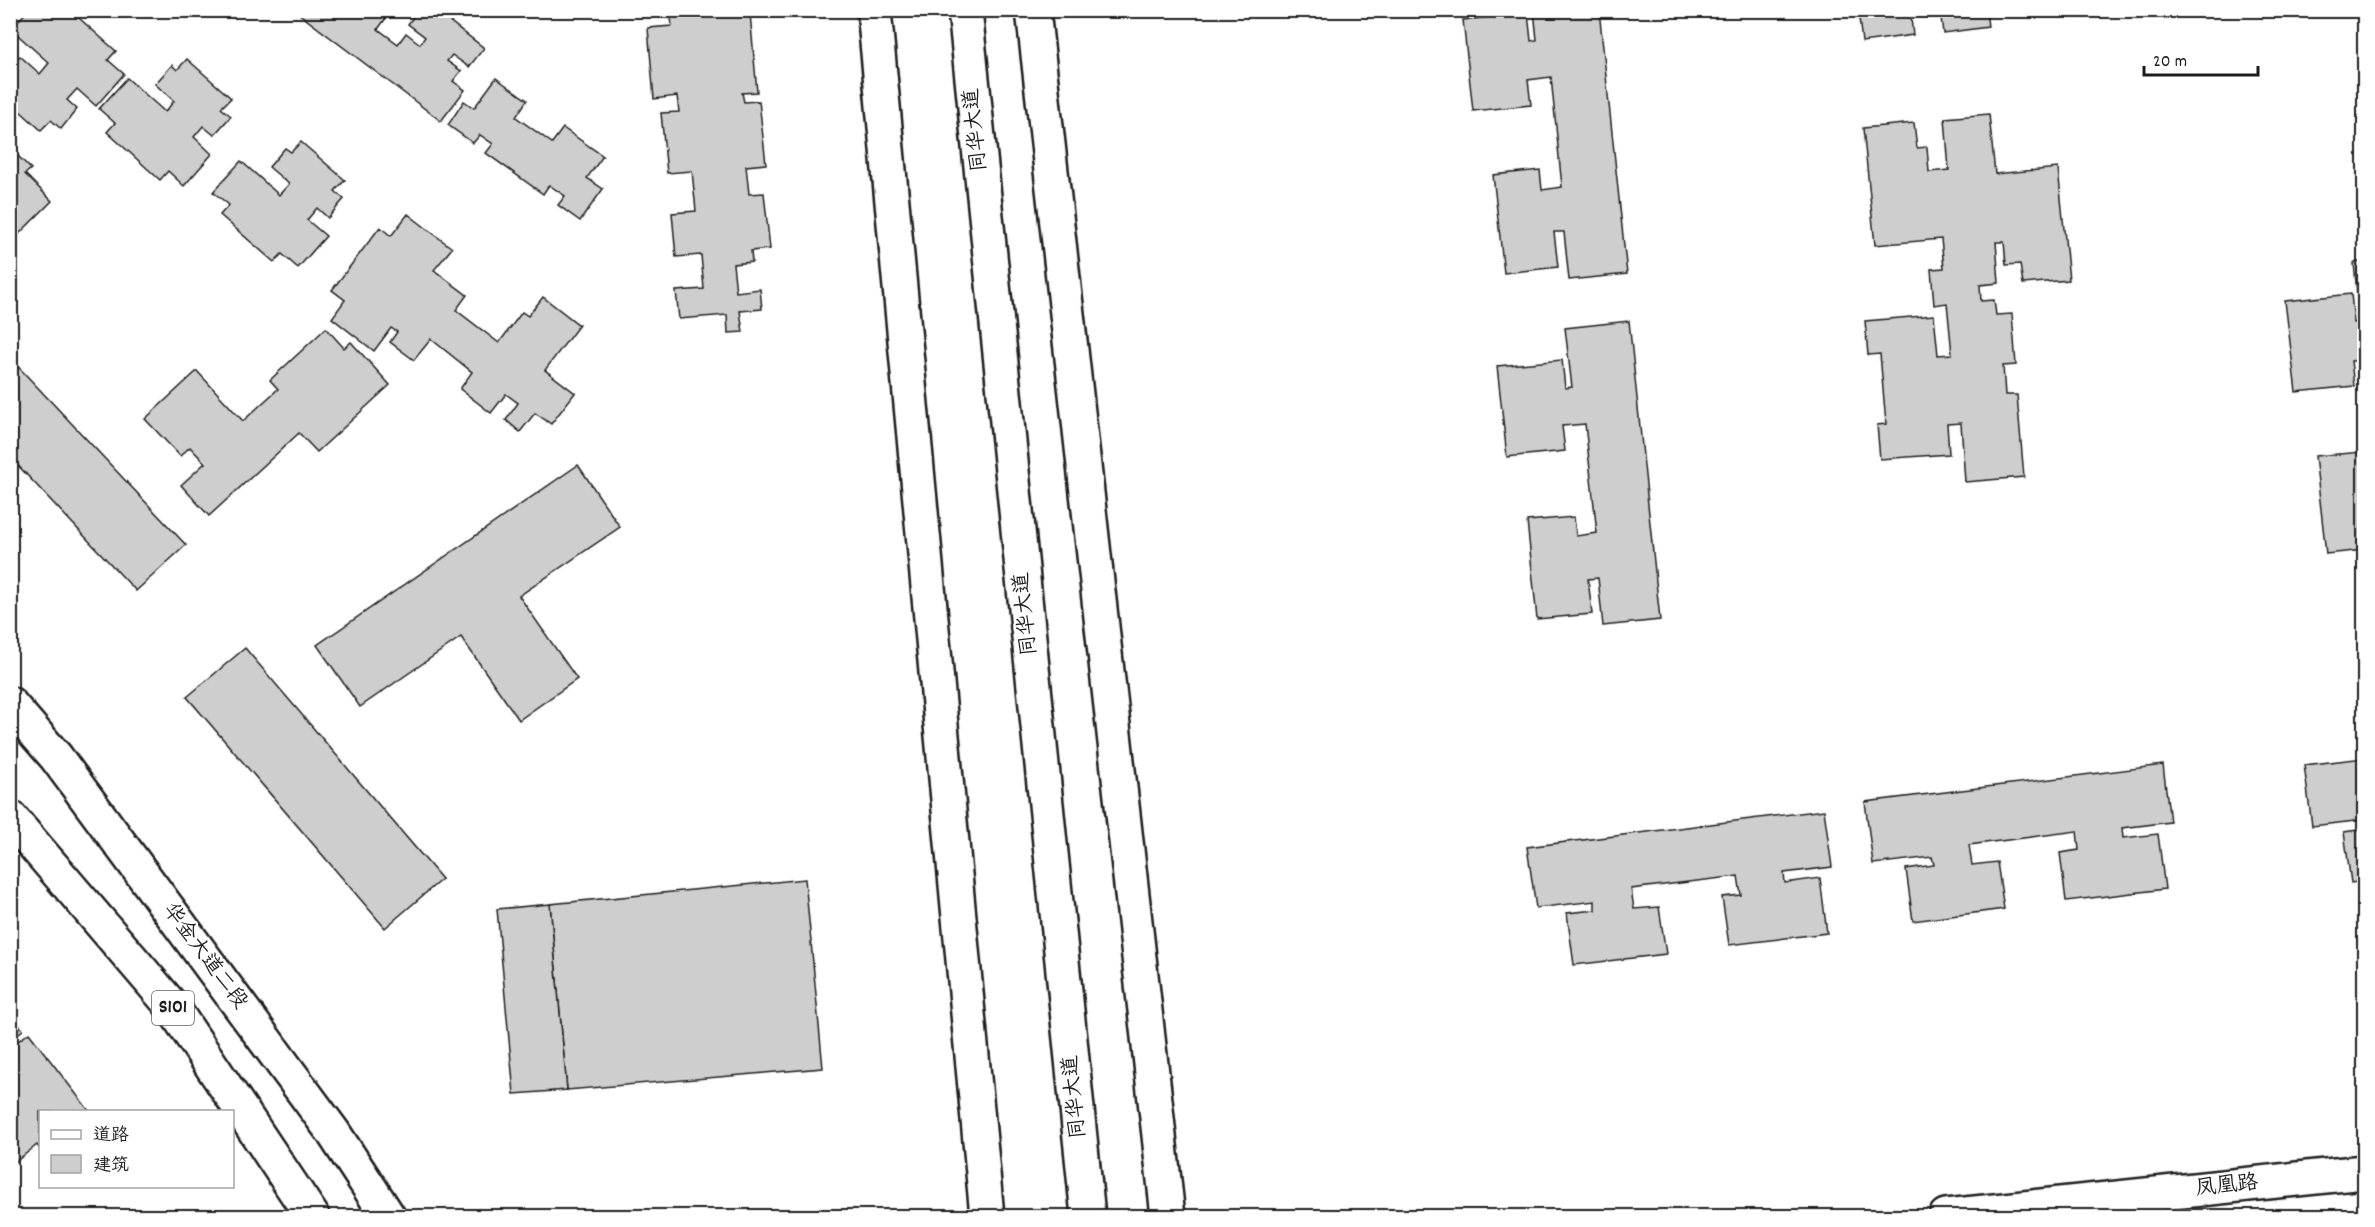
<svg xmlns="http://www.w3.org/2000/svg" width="2375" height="1227" viewBox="0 0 2375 1227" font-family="Dekko,'LXGW WenKai TC',sans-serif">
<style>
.building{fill:#cecece;stroke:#1c1c1c;stroke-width:1.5}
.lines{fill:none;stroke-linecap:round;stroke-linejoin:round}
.minor-casing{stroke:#1c1c1c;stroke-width:38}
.major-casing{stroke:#1c1c1c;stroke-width:38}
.minor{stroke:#fff;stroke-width:33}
.major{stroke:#fff;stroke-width:33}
.labels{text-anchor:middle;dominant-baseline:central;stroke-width:4.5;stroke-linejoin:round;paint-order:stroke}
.shield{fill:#fff;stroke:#606060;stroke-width:1.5}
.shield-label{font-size:20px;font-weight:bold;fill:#1c1c1c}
.street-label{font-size:21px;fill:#1c1c1c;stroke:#fff}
</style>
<rect width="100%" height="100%" fill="#fff"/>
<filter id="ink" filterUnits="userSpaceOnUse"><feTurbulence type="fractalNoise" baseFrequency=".0167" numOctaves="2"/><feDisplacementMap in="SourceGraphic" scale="12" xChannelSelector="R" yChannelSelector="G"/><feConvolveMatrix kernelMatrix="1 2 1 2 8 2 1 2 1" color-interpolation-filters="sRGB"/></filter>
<g filter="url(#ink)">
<g class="building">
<polygon points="28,10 52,10 54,12 70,10 116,51 108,60 124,74 96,106 77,89 67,100 77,109 61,129 51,120 41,130 10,102 10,66 20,56 40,74 49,63 11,29"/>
<polygon points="294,10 377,10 386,18 378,29 398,44 406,33 420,44 425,37 408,24 418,10 435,10 484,48 469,67 452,55 447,61 461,71 453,81 465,90 441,121"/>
<polygon points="670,10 738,10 738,14 750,13 757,92 742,93 744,102 759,101 766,164 746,166 749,194 764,193 770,249 751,251 752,262 733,264 736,292 760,289 762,309 740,311 743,332 728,333 727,315 679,319 676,291 704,289 701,255 676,257 672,213 696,211 692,171 667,173 661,113 679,112 677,96 654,99 648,28 672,26"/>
<polygon points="1534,10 1599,10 1627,274 1569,280 1564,232 1554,232 1558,267 1504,273 1493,175 1540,170 1542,190 1562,187 1551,77 1528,80 1531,105 1473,111 1463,20 1528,13 1531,41 1537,40"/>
<polygon points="1858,10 1910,10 1913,35 1862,42"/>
<polygon points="1940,10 1986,10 1988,27 1943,33"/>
<polygon points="187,59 231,98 221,108 231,116 214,135 203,126 194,137 212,154 184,186 168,171 160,180 107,132 115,123 99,109 127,78 165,112 174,101 155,84 172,65 177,70"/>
<polygon points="496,78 527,100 516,117 552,143 563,128 603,156 587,178 603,189 580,221 558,205 565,196 549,185 543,194 486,153 493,144 480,135 473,143 448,125 464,101 474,108"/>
<polygon points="10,113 20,123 10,133"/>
<polygon points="1989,114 1995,174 2058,168 2069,280 2023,284 2020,264 2006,265 2004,242 1996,242 1999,283 1980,285 1981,301 1994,300 1996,315 2012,314 2016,365 2003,366 2005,395 2017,395 2024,477 1965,482 1961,423 1947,424 1949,454 1880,459 1877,425 1886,424 1880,354 1868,355 1865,321 1934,315 1938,355 1952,354 1947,303 1934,305 1931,269 1944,268 1941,239 1875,245 1863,128 1914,123 1917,148 1927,147 1929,172 1949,170 1945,118"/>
<polygon points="301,142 345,180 335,191 344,199 328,218 317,208 307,220 326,236 298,268 282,254 274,262 220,215 229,205 213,192 241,161 279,195 289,184 269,167 285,148 291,152"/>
<polygon points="13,151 31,169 25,174 52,201 11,242 10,153"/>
<polygon points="408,214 452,248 434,270 467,295 456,310 499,343 522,312 528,316 543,297 579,325 545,370 575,393 551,424 535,413 520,432 506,420 518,403 506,394 491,413 460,389 472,372 431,339 414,360 390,342 397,332 391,328 374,351 332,318 345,300 332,290 380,227 391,236"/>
<polygon points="2364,261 2364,360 2351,361 2354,386 2296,392 2285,301 2351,294 2354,323 2360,322 2354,263"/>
<polygon points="1629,321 1660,620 1603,626 1598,578 1588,579 1592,614 1537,619 1527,521 1574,517 1576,536 1597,533 1585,424 1562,426 1565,451 1507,457 1497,366 1562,360 1565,388 1572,387 1565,328"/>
<polygon points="326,328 344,348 351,342 390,385 317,452 299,433 209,516 181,485 205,463 190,447 180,456 145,419 197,371 243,421 278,389 270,380"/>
<polygon points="10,358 186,545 136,591 10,457"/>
<polygon points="2363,452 2364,550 2326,554 2315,456"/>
<polygon points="578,465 620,527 519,596 577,679 519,720 461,637 360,707 317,645"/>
<polygon points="245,648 442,879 385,928 187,697"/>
<polygon points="2364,758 2364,820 2312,826 2304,765"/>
<polygon points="2163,765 2170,822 2122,828 2123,838 2158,834 2165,889 2066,901 2060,853 2079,850 2077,831 1969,845 1972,865 1997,862 2004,909 1913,921 1906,869 1934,865 1932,857 1873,864 1865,802"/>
<polygon points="1824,810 1832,867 1784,873 1785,883 1820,878 1827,933 1729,945 1722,897 1741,895 1738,876 1631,889 1634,909 1659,907 1666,954 1574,965 1567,913 1595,910 1595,901 1536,908 1527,847"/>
<polygon points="2364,829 2364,881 2351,883 2344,832"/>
<polygon points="805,879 823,1068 567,1090 550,904"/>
<polygon points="550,904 567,1090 514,1094 497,909"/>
<polygon points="10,1014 23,1030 10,1040"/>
<polygon points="29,1033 90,1112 40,1112 40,1149 37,1145 10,1166 10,1047"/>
</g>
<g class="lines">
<defs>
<g id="minor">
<polyline points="1033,10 1168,1216"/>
<polyline points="1946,1216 2364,1172"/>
</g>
<g id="major">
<polyline points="874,10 987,1216"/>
<polyline points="965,10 1088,1216"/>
<polyline points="10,704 56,757 333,1132 388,1216"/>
<polyline points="10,817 171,1005 312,1216"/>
</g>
</defs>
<use href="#minor" class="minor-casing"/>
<use href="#major" class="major-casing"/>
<use href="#minor" class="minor"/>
<use href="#major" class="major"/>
</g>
</g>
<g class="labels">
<rect class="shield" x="152" y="991" width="42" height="34" rx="4.5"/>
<g class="shield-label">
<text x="173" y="1008">S101</text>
</g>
<g class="street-label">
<text transform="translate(977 130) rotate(-96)">同华大道</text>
<text transform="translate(1027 614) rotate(-96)">同华大道</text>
<text transform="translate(204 957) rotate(53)">华金大道二段</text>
<text transform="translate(1076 1097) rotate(-96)">同华大道</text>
<text transform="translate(2227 1187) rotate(-6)">凤凰路</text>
</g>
</g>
<rect width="2375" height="1227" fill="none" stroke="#fff" stroke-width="36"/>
<rect x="18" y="18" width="2339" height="1191" fill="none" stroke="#1c1c1c" stroke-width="2" filter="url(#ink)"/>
<rect x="39" y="1110" width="195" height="78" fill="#ffffff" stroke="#a4a4a4" stroke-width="1.5"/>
<rect x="51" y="1130" width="30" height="9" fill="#ffffff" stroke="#a4a4a4" stroke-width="1.5"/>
<text x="93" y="1140" font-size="18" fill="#1c1c1c">道路</text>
<rect x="51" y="1155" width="30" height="18" fill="#cecece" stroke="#a4a4a4" stroke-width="1.5"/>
<text x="93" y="1170" font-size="18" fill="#1c1c1c">建筑</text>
<path d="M2144 66v9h114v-9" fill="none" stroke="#1c1c1c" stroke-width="3"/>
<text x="2153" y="66" font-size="18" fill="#1c1c1c" stroke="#ffffff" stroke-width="4.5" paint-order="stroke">20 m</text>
</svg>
